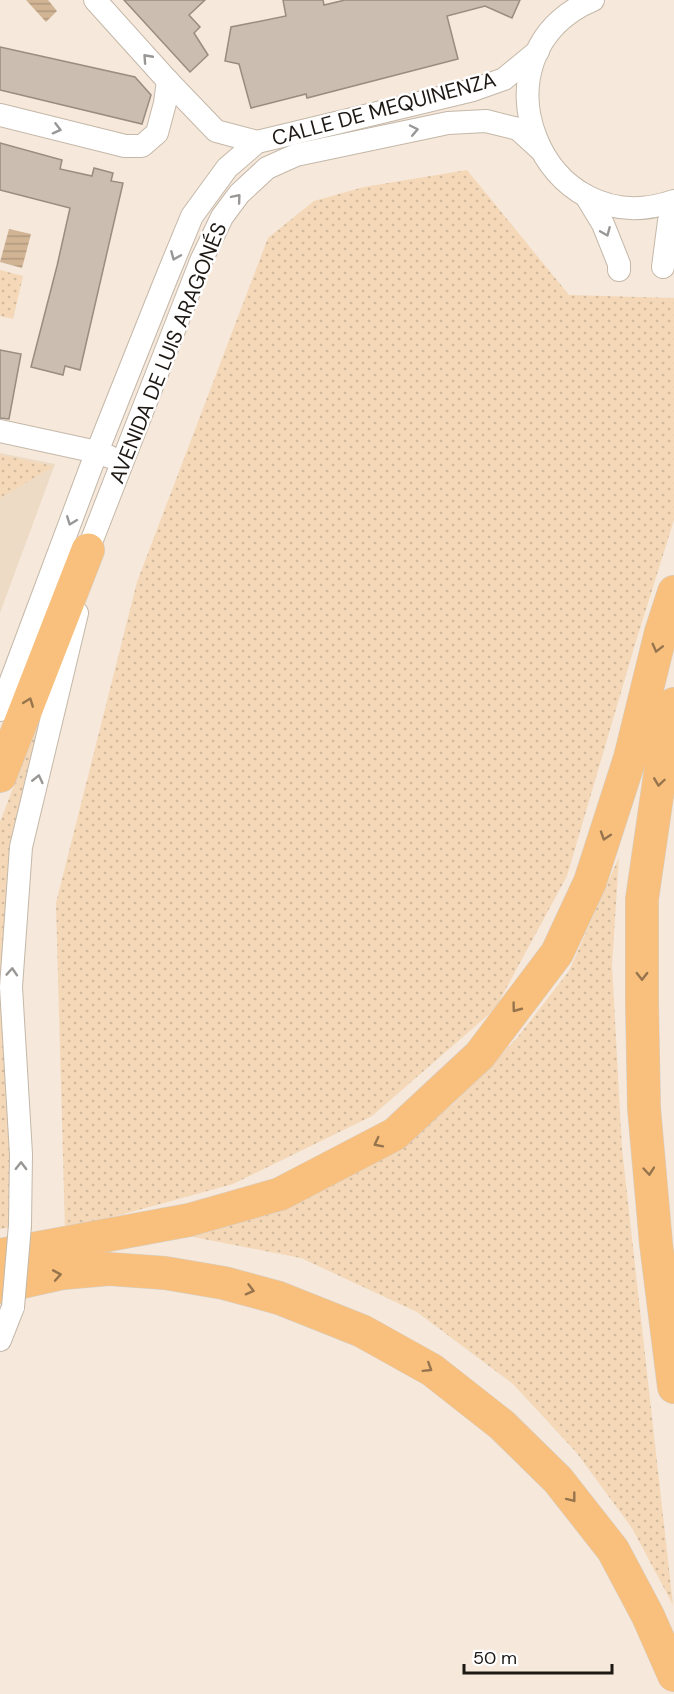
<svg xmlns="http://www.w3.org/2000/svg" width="674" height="1694" viewBox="0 0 674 1694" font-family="'DM Sans',sans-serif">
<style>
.built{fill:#eddbc6}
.green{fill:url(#green-dots)}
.water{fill:url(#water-rules)}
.building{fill:#cbbeb0;stroke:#998d7f;stroke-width:1.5}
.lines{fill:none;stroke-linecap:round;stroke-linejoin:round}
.street-casing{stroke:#c4b8a9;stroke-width:24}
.highway-casing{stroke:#d2d1d0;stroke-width:34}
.street{stroke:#fff;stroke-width:22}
.highway{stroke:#f9c07d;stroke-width:33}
.street-bridge-casing{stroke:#c4b8a9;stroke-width:24;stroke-linecap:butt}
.street-bridge{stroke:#fff;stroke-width:22}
.oneway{stroke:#999795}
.oneway2{stroke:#96744d}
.labels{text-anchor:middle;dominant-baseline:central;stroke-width:5;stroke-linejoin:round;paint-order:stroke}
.street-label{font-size:21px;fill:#1d1813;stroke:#fff}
</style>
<defs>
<pattern id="green-dots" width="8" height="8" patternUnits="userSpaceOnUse" patternTransform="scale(1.5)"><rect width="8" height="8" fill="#f4d8b8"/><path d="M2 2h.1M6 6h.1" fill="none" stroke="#d1b99d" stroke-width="1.8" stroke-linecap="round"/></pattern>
<pattern id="water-rules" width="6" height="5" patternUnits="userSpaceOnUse" patternTransform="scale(1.5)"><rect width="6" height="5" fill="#d0b494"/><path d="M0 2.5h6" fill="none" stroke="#b29a7f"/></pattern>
</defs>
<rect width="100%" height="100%" fill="#f6e8da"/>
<polygon class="built" points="0,453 55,464 0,613"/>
<g class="green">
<polygon points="467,170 569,295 674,298 674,520 636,641 567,876 495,1009 372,1116 233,1184 65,1230 56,903 137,582 268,238 314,201 364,187"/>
<polygon points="0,270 23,276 13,319 0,316"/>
<polygon points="0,455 54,466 0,498"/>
<polygon points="44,707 28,780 14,1227 0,1229 0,822"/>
<polygon points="619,857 612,965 622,1149 673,1605 632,1528 576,1452 513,1384 417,1312 301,1258 163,1231 387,1155 453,1104 517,1038 569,971"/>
</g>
<g class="water">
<polygon points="26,0 48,0 57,11 46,22"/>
<polygon points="9,229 31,234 22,268 0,262"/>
</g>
<g class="building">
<polygon points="124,0 205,0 189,15 200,27 194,33 208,55 190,72"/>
<polygon points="283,0 323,0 324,5 345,0 520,0 512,18 485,6 447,16 458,59 307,98 306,94 251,108 239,64 225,61 231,27 286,16"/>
<polygon points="0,47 135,77 151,95 142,124 0,90"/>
<polygon points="0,143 62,160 60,169 92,176 94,168 113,173 111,181 123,183 80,370 65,366 63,375 31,367 57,266 70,208 0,190"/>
<polygon points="0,350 21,354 9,419 0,418"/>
</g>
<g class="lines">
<defs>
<g id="street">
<polyline points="95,0 168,81 216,131 257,142"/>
<path d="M593,0C466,54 541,247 674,201"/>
<polyline points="0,115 125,146 142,146 157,133 165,103 168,81"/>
<polyline points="586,196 603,224 619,264 619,270"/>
<polyline points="663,267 669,221 674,210"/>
<polyline points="0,431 97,452 110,457"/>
<polyline points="86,562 88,550 201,261 222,217 239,194 267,168 296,155 448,123 486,121 518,129 540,149"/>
<polyline points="0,710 91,467 166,279 192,216 227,168 257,142 473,90 504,79 538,51"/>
<polyline points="20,1225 21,1154 11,987 21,847 77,613"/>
<polyline points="0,1340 13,1307"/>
</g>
<g id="highway">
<polyline points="674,704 661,768 642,899 642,1004 644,1108 656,1244 674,1387"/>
<polyline points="0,776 88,550"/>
<polyline points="0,1255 189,1220 280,1194 395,1134 480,1055 557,953 590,882 630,758 661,632 674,592"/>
<polyline points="0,1287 63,1273 109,1269 165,1273 224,1283 279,1298 362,1331 432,1370 502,1425 558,1480 613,1550 648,1616 674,1675"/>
</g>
</defs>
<use href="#street" class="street-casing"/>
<use href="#highway" class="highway-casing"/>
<use href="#street" class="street"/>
<use href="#highway" class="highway"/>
<defs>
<polyline id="street-bridge" points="13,1307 20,1225"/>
</defs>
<use href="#street-bridge" class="street-bridge-casing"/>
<use href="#street-bridge" class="street-bridge"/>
</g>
<defs><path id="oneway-chevron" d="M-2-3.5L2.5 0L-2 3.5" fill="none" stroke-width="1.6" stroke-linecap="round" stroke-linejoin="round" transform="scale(1.5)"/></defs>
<g class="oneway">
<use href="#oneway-chevron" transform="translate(147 58) rotate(-132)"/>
<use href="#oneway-chevron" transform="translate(57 129) rotate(14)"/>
<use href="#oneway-chevron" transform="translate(414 130) rotate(-12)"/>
<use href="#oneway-chevron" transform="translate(237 198) rotate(-50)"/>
<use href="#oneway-chevron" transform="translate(606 232) rotate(67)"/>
<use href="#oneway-chevron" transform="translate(175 256) rotate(113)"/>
<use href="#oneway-chevron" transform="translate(71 521) rotate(111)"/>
<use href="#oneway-chevron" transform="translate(38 779) rotate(-77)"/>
<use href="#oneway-chevron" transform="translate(12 972) rotate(-86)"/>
<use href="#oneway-chevron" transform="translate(21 1166) rotate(-89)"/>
</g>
<g class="oneway2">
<use href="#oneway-chevron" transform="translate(657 648) rotate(104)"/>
<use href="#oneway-chevron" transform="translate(29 702) rotate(-69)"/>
<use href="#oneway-chevron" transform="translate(659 782) rotate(98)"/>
<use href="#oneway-chevron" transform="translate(605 836) rotate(108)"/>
<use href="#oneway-chevron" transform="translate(642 976) rotate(90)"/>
<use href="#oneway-chevron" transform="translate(516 1008) rotate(127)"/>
<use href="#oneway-chevron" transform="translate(378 1143) rotate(153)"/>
<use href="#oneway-chevron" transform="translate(649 1171) rotate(85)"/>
<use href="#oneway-chevron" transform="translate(57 1275) rotate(-10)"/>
<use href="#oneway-chevron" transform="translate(250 1290) rotate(15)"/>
<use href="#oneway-chevron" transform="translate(428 1368) rotate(32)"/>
<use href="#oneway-chevron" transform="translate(572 1498) rotate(52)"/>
</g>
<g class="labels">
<g class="street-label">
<text transform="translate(384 109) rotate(-15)">CALLE DE MEQUINENZA</text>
<text transform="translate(168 353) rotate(-68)">AVENIDA DE LUIS ARAGONÉS</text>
</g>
</g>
<path d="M464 1664v9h148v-9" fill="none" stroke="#1d1813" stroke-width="3"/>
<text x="473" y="1664" font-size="18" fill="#1d1813" stroke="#ffffff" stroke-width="4.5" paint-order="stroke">50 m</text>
</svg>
